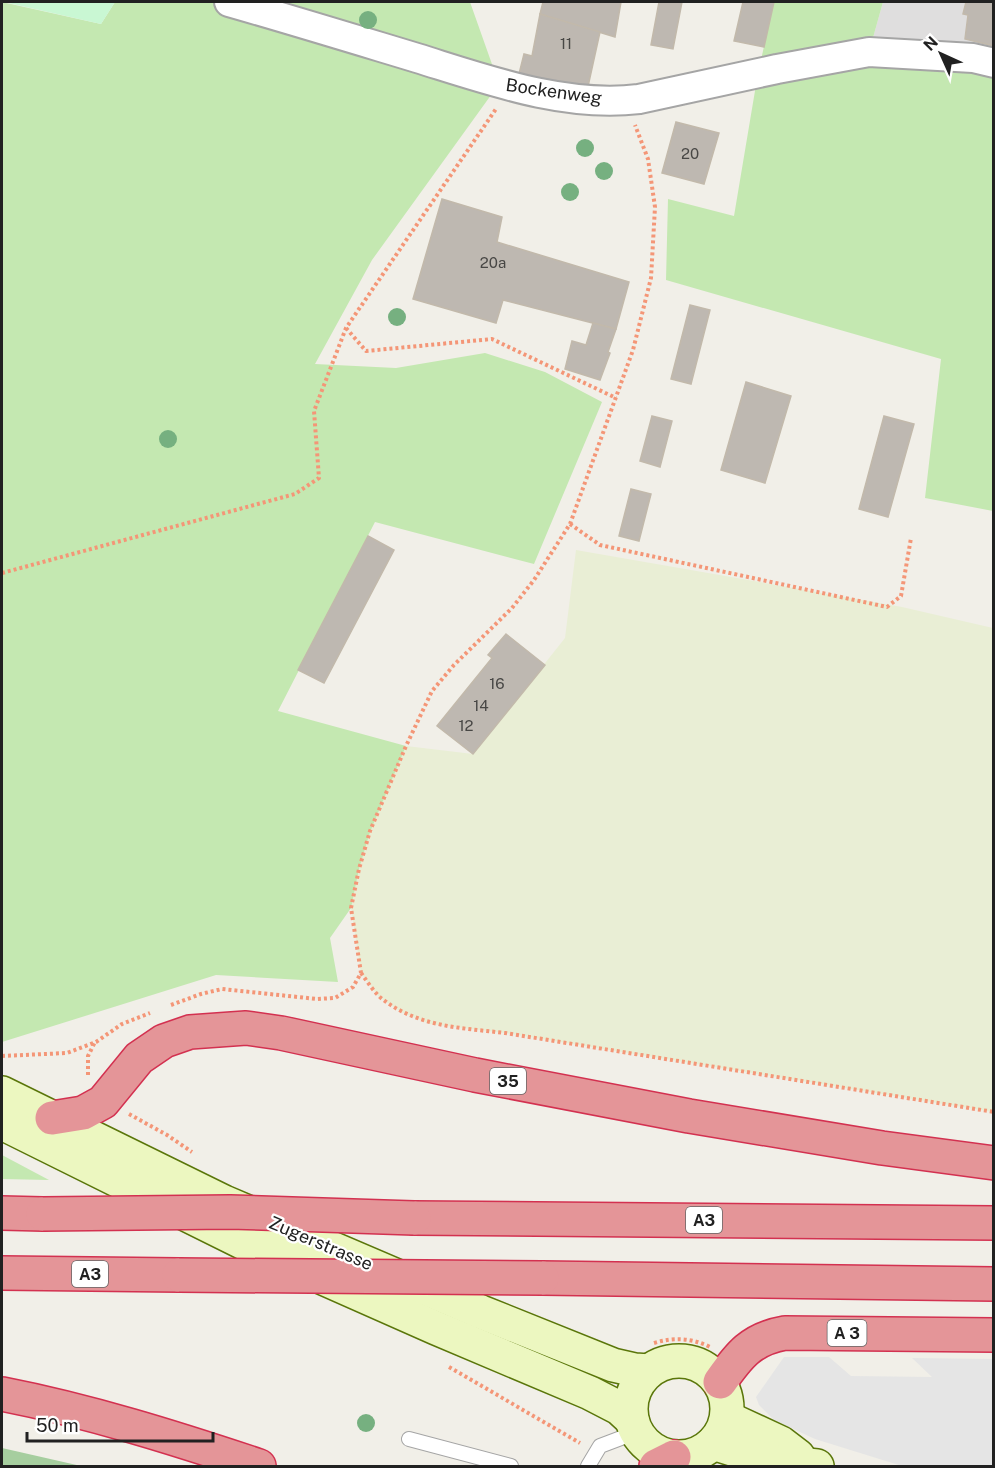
<svg xmlns="http://www.w3.org/2000/svg" width="995" height="1468" viewBox="0 0 995 1468" font-family="'Public Sans',sans-serif">
<style>
.residential{fill:#dfdede}
.farmland{fill:#e9eed5}
.grass{fill:#c4e8b1}
.forest{fill:#a6ce9f}
.park{fill:#c9f7d3}
.parking{fill:#e5e5e5}
.building{fill:#beb8b1;stroke:#c2b9ab;stroke-width:1.5}
.lines{fill:none;stroke-linecap:round;stroke-linejoin:round}
.service-casing{stroke:#a5a5a5;stroke-width:16}
.minor-casing{stroke:#a5a5a5;stroke-width:32}
.secondary-casing{stroke:#5a760a;stroke-width:36}
.motorway-casing{stroke:#d33150;stroke-width:36}
.path{stroke:#f49677;stroke-width:4;stroke-dasharray:3 3;stroke-linecap:butt}
.service{stroke:#fff;stroke-width:14}
.minor{stroke:#fff;stroke-width:28}
.secondary{stroke:#ecf7c0;stroke-width:33}
.motorway{stroke:#e49598;stroke-width:33}
.motorway-bridge-casing{stroke:#d33150;stroke-width:36;stroke-linecap:butt}
.motorway-bridge{stroke:#e49598;stroke-width:33}
.tree{fill:#76b080}
.labels{text-anchor:middle;dominant-baseline:central;stroke-width:4.5;stroke-linejoin:round;paint-order:stroke}
.number-label{font-size:15px;fill:#484745}
.shield{fill:#fff;stroke:#646464;stroke-width:1.5}
.shield-label{font-size:16px;font-weight:bold;fill:#212121}
.street-label{font-size:18px;fill:#212121;stroke:#fff}
</style>
<rect width="100%" height="100%" fill="#f1efe8"/>
<polygon class="residential" points="883,2 993,2 993,74 869,52"/>
<polygon class="farmland" points="576,550 902,607 993,628 993,1112 505,1033 430,1024 401,1012 379,997 361,973 351,908 359,869 370,831 406,746 473,754 565,638"/>
<g class="grass">
<polygon points="2,2 101,24 115,2 470,2 499,84 372,260 315,364 396,368 485,353 545,372 602,402 534,564 375,522 278,711 406,746 370,832 359,869 351,908 330,938 338,982 216,975 2,1042"/>
<polygon points="774,2 883,2 869,52 874,62 993,74 993,511 925,498 941,359 666,280 668,199 734,216 758,73"/>
<polygon points="2,1155 49,1180 2,1179"/>
</g>
<polygon class="forest" points="2,1448 81,1466 2,1466"/>
<polygon class="park" points="4,2 115,2 101,24"/>
<polygon class="parking" points="784,1357 829,1357 851,1376 932,1377 912,1358 993,1359 993,1466 902,1466 815,1439 774,1420 759,1405 756,1397"/>
<g class="building">
<polygon points="543,2 621,2 615,37 540,14"/>
<polygon points="659,2 682,2 673,49 651,45"/>
<polygon points="743,2 774,2 764,47 734,41"/>
<polygon points="966,2 994,2 994,46 965,39 968,15 963,14"/>
<polygon points="540,14 600,32 587,91 519,74 524,54 532,56"/>
<polygon points="676,122 719,133 704,184 662,173"/>
<polygon points="442,199 502,217 497,242 629,282 616,329 503,300 496,323 413,299"/>
<polygon points="690,305 710,310 691,384 671,379"/>
<polygon points="593,323 616,329 608,352 610,353 600,380 565,369 572,341 586,345"/>
<polygon points="746,382 791,396 765,483 721,470"/>
<polygon points="652,416 672,421 660,467 640,461"/>
<polygon points="884,416 914,424 888,517 859,509"/>
<polygon points="631,489 651,494 639,541 619,536"/>
<polygon points="368,536 394,550 324,683 298,670"/>
<polygon points="506,634 545,665 473,754 437,726 492,658 488,655"/>
</g>
<g class="lines">
<defs>
<g id="service">
<polyline points="409,1439 511,1466"/>
<polyline points="588,1466 600,1446 637,1432"/>
</g>
<path id="minor" d="M229,2C292,20 354,39 417,58C488,80 564,108 639,99L777,69L869,52L973,58L994,63"/>
<g id="secondary">
<polyline points="2,1093 224,1202 481,1312 613,1365 635,1370 649,1371"/>
<polyline points="2,1123 244,1243 436,1328 590,1393 619,1408 632,1420"/>
<circle cx="679" cy="1409" r="48"/>
<polyline points="727,1418 781,1443 798,1456"/>
<polyline points="713,1443 770,1461 817,1466"/>
</g>
<g id="motorway">
<polyline points="52,1118 83,1113 103,1102 139,1058 164,1041 190,1032 246,1028 281,1033 475,1075 689,1116 882,1148 994,1163"/>
<polyline points="2,1213 43,1214"/>
<polyline points="414,1218 994,1223"/>
<polyline points="2,1273 179,1275"/>
<polyline points="542,1278 994,1284"/>
<path d="M720,1382C739,1355 751,1339 785,1333L994,1335"/>
<path d="M2,1394C89,1411 175,1438 259,1466"/>
<polyline points="656,1466 674,1457"/>
</g>
</defs>
<use href="#service" class="service-casing"/>
<use href="#minor" class="minor-casing"/>
<use href="#secondary" class="secondary-casing"/>
<use href="#motorway" class="motorway-casing"/>
<g class="path">
<polyline points="346,328 366,351 492,339 616,398"/>
<polyline points="570,524 600,545 887,607 901,596 911,538"/>
<polyline points="2,573 295,494 319,478 314,411 346,328 496,109"/>
<path d="M361,973C367,981 373,991 381,998C417,1027 462,1028 505,1033L994,1112"/>
<polyline points="171,1005 201,994 222,989 317,999 335,998 353,987 361,973 351,908 359,869 370,831 406,746 432,691 454,665 512,608 534,580 570,524 633,350 651,278 655,207 648,159 635,125"/>
<polyline points="2,1056 67,1053 96,1042 122,1024 150,1013"/>
<polyline points="88,1075 88,1056 95,1042"/>
<polyline points="129,1114 167,1135 192,1152"/>
<path d="M654,1343C674,1337 692,1338 710,1347"/>
<polyline points="449,1367 580,1443"/>
</g>
<use href="#service" class="service"/>
<use href="#minor" class="minor"/>
<use href="#secondary" class="secondary"/>
<use href="#motorway" class="motorway"/>
<defs>
<g id="motorway-bridge">
<polyline points="43,1214 230,1212 414,1218"/>
<polyline points="179,1275 542,1278"/>
</g>
</defs>
<use href="#motorway-bridge" class="motorway-bridge-casing"/>
<use href="#motorway-bridge" class="motorway-bridge"/>
</g>
<g class="tree">
<circle cx="368" cy="20" r="9"/>
<circle cx="585" cy="148" r="9"/>
<circle cx="604" cy="171" r="9"/>
<circle cx="570" cy="192" r="9"/>
<circle cx="397" cy="317" r="9"/>
<circle cx="168" cy="439" r="9"/>
<circle cx="366" cy="1423" r="9"/>
</g>
<g class="labels">
<g class="number-label">
<text x="566" y="43">11</text>
<text x="690" y="153">20</text>
<text x="493" y="262">20a</text>
<text x="497" y="683">16</text>
<text x="481" y="705">14</text>
<text x="466" y="725">12</text>
</g>
<g class="shield">
<rect x="490" y="1068" width="36" height="26" rx="4.5"/>
<rect x="686" y="1207" width="36" height="26" rx="4.5"/>
<rect x="72" y="1261" width="36" height="26" rx="4.5"/>
<rect x="827.5" y="1320" width="39" height="26" rx="4.5"/>
</g>
<g class="shield-label">
<text x="508" y="1081">35</text>
<text x="704" y="1220">A3</text>
<text x="90" y="1274">A3</text>
<text x="847" y="1333">A 3</text>
</g>
<g class="street-label">
<text transform="translate(554 91) rotate(8)">Bockenweg</text>
<text transform="translate(321 1243) rotate(23)">Zugerstrasse</text>
</g>
</g>
<rect width="995" height="1468" fill="none" stroke="#212121" stroke-width="6"/>
<g transform="translate(941 54) rotate(315)" stroke="#ffffff" stroke-width="4.5" paint-order="stroke">
<path d="M0-4.5L10 22L0 15L-10 22Z" fill="#212121"/>
<text y="-9" font-size="16" font-weight="bold" text-anchor="middle" fill="#212121">N</text>
</g>
<path d="M27 1432v9h186v-9" fill="none" stroke="#212121" stroke-width="3"/>
<text x="36" y="1432" font-size="18" fill="#212121" stroke="#ffffff" stroke-width="4.5" paint-order="stroke">50 m</text>
</svg>
